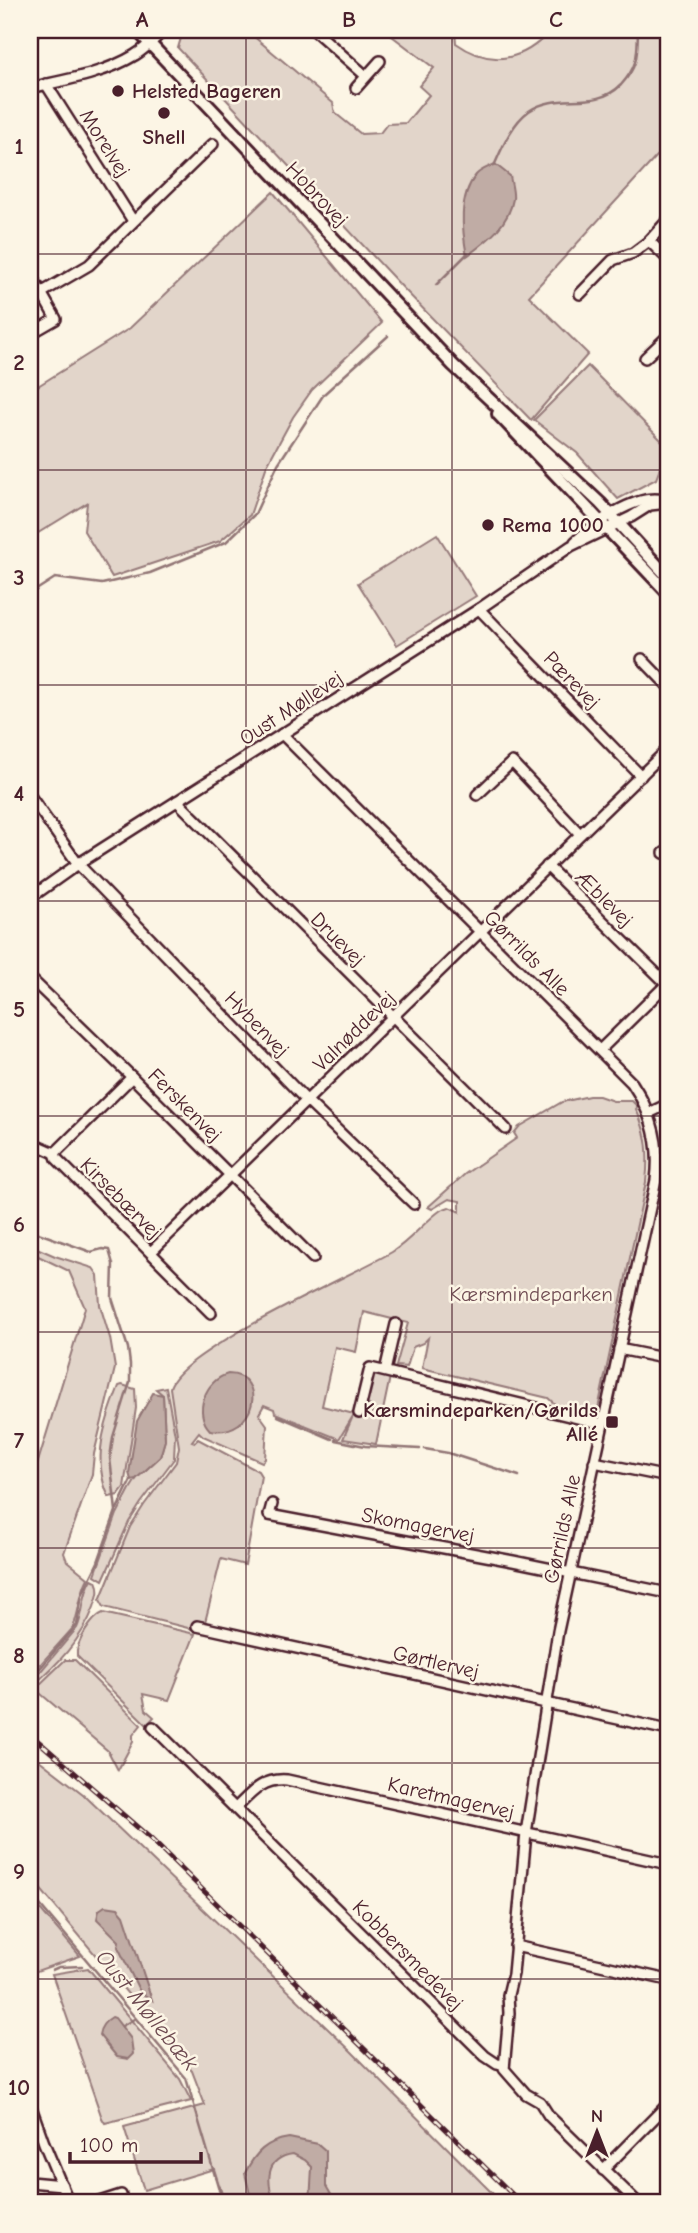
<svg xmlns="http://www.w3.org/2000/svg" width="698" height="2233" viewBox="0 0 698 2233" font-family="'Comic Neue',sans-serif">
<style>
.green{fill:#e2d5ca;stroke:#967a7a;stroke-width:2}
.water{fill:#c0aca5;stroke:#917474;stroke-width:2}
.lines{fill:none;stroke-linecap:round;stroke-linejoin:round}
.stream{stroke:#917474;stroke-width:2.5}
.minor-casing{stroke:#4a1f2b;stroke-width:14}
.major-casing{stroke:#4a1f2b;stroke-width:16}
.minor{stroke:#fcf5e5;stroke-width:9}
.major{stroke:#fcf5e5;stroke-width:10}
.rail-casing{stroke:#4a1f2b;stroke-width:5}
.rail{stroke:#fcf5e5;stroke-width:2.5;stroke-dasharray:8;stroke-linecap:butt}
.grid{fill:none;stroke:#4a1f2b;stroke-width:2;stroke-opacity:0.55}
.poi-dot{fill:#4a1f2b;stroke:#fcf5e5;stroke-width:2.5}
.labels{text-anchor:middle;dominant-baseline:central;stroke-width:5;stroke-linejoin:round;paint-order:stroke}
.poi-label{font-size:21px;font-weight:bold;fill:#4a1f2b;stroke:#fcf5e5;text-anchor:start}
.street-label{font-size:21px;fill:#4a1f2b;stroke:#fcf5e5}
.park-label{font-size:21px;fill:#704c53;stroke:#fcf5e5}
.water-label{font-size:23px;font-style:italic;fill:#6d4950;stroke:#fcf5e5}
.neatline{fill:none;stroke:#4a1f2b;stroke-width:2.5}
.grid-label{font-size:23px;text-anchor:middle;font-weight:bold;fill:#4a1f2b}
</style>
<rect width="100%" height="100%" fill="#fcf5e5"/>
<filter id="ink" filterUnits="userSpaceOnUse"><feTurbulence type="fractalNoise" baseFrequency=".0143" numOctaves="2"/><feDisplacementMap in="SourceGraphic" scale="14" xChannelSelector="R" yChannelSelector="G"/><feConvolveMatrix kernelMatrix="1 2 1 2 8 2 1 2 1" color-interpolation-filters="sRGB"/></filter>
<g filter="url(#ink)">
<g class="green">
<path d="M193,30H246L333,103L335,113L361,134L380,133L387,124L406,123L429,95L419,86L434,68L384,30H455L456,43C491,68 524,61 551,30H668V144L529,296L588,354L531,420L404,289L178,48L181,38Z"/>
<polygon points="273,192 382,323 312,390 293,417 267,465 250,515 220,541 112,577 84,531 87,503 30,538 30,391 130,328"/>
<polygon points="588,366 668,447 656,479 618,499 577,453 534,420"/>
<polygon points="437,534 476,596 397,645 358,583"/>
<path d="M589,1096H599L613,1101H632L638,1107L636,1109C648,1135 649,1154 646,1182L598,1409L590,1415L557,1406L548,1398L422,1368L428,1338L423,1343L413,1347L407,1367L396,1366L408,1323L364,1312L356,1352L335,1347L322,1406L370,1418L373,1407L366,1404L373,1373L390,1377L376,1444L343,1439L353,1416L339,1439L275,1413L274,1409L264,1405L259,1414L267,1425L265,1459L262,1462L203,1436L199,1432L192,1441L195,1442L198,1439L258,1471L261,1476L245,1565L221,1559L205,1622L200,1621L196,1630L104,1607L100,1600L130,1527L144,1505L176,1462L179,1447L170,1388C177,1352 355,1274 392,1252C410,1241 424,1222 441,1210L449,1207L460,1212V1201L449,1199L432,1209L428,1207L465,1174L517,1138L514,1133L519,1127L562,1102Z"/>
<path d="M30,1245L55,1256L93,1268L98,1275L100,1305L110,1338L115,1368L94,1454L92,1474L64,1553L67,1561L88,1578C79,1595 80,1610 73,1628L30,1676V1488L85,1308L69,1271L30,1252Z"/>
<path d="M122,1385L135,1389L136,1408L124,1487L118,1495L109,1497C91,1460 105,1422 119,1386Z"/>
<polygon points="166,1387 175,1435 174,1459 141,1503 129,1522 103,1580 95,1575 117,1514 130,1489 137,1478 160,1457 165,1440 163,1395 156,1389"/>
<path d="M92,1579L96,1581C101,1591 97,1597 94,1607C81,1641 57,1665 30,1688V1684L77,1628C85,1610 81,1597 92,1579Z"/>
<path d="M103,1613L195,1634L169,1700L143,1694L146,1710L154,1717L147,1725L77,1656C75,1644 92,1617 103,1613Z"/>
<polygon points="65,1660 75,1660 141,1725 133,1735 133,1742 118,1770 108,1751 35,1689"/>
<polygon points="30,1753 83,1794 351,2051 502,2203 225,2203 214,2169 144,2190 124,2127 205,2105 192,2071 38,1886 30,1871"/>
<polygon points="30,1897 80,1956 31,1973 30,1967"/>
<polygon points="88,1968 180,2079 191,2101 105,2123 102,2118 52,1974"/>
</g>
<g class="water">
<path d="M495,164L510,176C511,183 514,192 513,199C508,226 487,241 467,256C462,230 458,197 476,175C480,170 489,167 495,164Z"/>
<path d="M228,1374C267,1374 258,1437 210,1430C193,1413 205,1380 228,1374Z"/>
<polygon points="153,1393 163,1395 165,1440 160,1457 136,1479 131,1480 129,1473 137,1421"/>
<polygon points="105,1906 118,1908 124,1915 152,2000 140,1992 118,1947 119,1941 97,1919 99,1910"/>
<path d="M112,2017L115,2018L131,2039L133,2054L128,2059L117,2057L99,2035C100,2027 105,2021 112,2017Z"/>
<path d="M289,2138L318,2144L326,2151V2186L336,2203H310L312,2167L305,2160L293,2154C264,2158 267,2182 274,2203H252L245,2173C255,2153 266,2141 289,2138Z"/>
</g>
<g class="lines">
<g class="stream">
<path d="M494,166C502,148 512,123 529,111C559,90 594,112 621,85C639,65 637,54 638,30"/>
<polyline points="436,285 468,253"/>
<polyline points="30,594 55,578 102,584 150,573 226,542 255,514 278,464 324,394 388,336"/>
<polyline points="30,1230 91,1252 102,1249 109,1250 113,1264 112,1298 128,1348 130,1364 130,1382 113,1437 110,1458 116,1511 98,1562 82,1595 77,1625 30,1680"/>
<polyline points="278,1416 332,1439"/>
<polyline points="335,1440 365,1446 420,1449"/>
<polyline points="425,1449 448,1453 519,1476"/>
<polyline points="117,1509 131,1480"/>
<polyline points="30,1893 186,2078 223,2203"/>
<polyline points="52,1970 59,1967 82,1966"/>
<polyline points="122,2026 134,2019"/>
</g>
<defs>
<g id="minor">
<polyline points="31,30 33,33"/>
<polyline points="314,30 366,76"/>
<polyline points="46,84 133,221"/>
<path d="M30,88C65,80 104,74 135,55C146,49 155,38 164,30"/>
<polyline points="356,88 380,61"/>
<polyline points="649,241 668,259"/>
<polyline points="30,273 56,319 30,334"/>
<polyline points="41,293 89,265 213,144"/>
<polyline points="580,294 613,260 633,253 649,241 668,220"/>
<polyline points="645,358 668,336"/>
<path d="M575,542C593,524 637,493 663,500"/>
<polyline points="479,609 641,776"/>
<polyline points="642,659 668,686"/>
<path d="M282,734L632,1083C652,1113 661,1144 656,1180L558,1631L526,1833L513,1974L508,1995L509,2013L504,2069L526,2094L540,2102L549,2116L638,2203"/>
<polyline points="477,795 512,762 580,834"/>
<polyline points="30,796 78,864 307,1101 414,1204"/>
<polyline points="177,801 506,1129"/>
<polyline points="664,853 668,851"/>
<polyline points="547,866 667,984"/>
<polyline points="30,898 78,864 479,609 571,546 631,517 650,505 668,503"/>
<polyline points="30,978 132,1077 313,1258"/>
<polyline points="600,1050 668,983"/>
<polyline points="132,1077 55,1153 57,1159 211,1313"/>
<polyline points="649,1113 668,1104"/>
<polyline points="30,1142 55,1153"/>
<polyline points="151,1252 668,749"/>
<polyline points="619,1349 668,1359"/>
<polyline points="385,1371 396,1324"/>
<polyline points="359,1413 370,1368 603,1424"/>
<polyline points="594,1462 668,1477"/>
<polyline points="272,1504 269,1515 513,1561 668,1593"/>
<polyline points="197,1626 668,1730"/>
<polyline points="153,1727 485,2056 497,2064 504,2065"/>
<path d="M236,1808C252,1792 263,1778 287,1780L668,1864"/>
<polyline points="515,1946 668,1980"/>
<polyline points="30,2104 44,2143 69,2203"/>
<polyline points="603,2170 668,2104"/>
<polyline points="30,2182 62,2185"/>
<polyline points="96,2203 121,2195"/>
</g>
<g id="major">
<polyline points="137,30 453,365 600,503 668,577"/>
<polyline points="498,414 668,593"/>
</g>
</defs>
<use href="#minor" class="minor-casing"/>
<use href="#major" class="major-casing"/>
<use href="#minor" class="minor"/>
<use href="#major" class="major"/>
<defs>
<polyline id="rail" points="30,1734 151,1839 521,2203"/>
</defs>
<use href="#rail" class="rail-casing"/>
<use href="#rail" class="rail"/>
</g>
</g>
<path class="grid" d="M246,30V2203M452,30V2203M30,254H668M30,470H668M30,685H668M30,901H668M30,1116H668M30,1332H668M30,1548H668M30,1763H668M30,1979H668"/>
<g class="poi-dot">
<circle cx="118" cy="91" r="7"/>
<circle cx="164" cy="113" r="7"/>
<circle cx="488" cy="525" r="7"/>
<rect x="605" y="1415" width="14" height="14" rx="3.5"/>
</g>
<g class="labels">
<g class="poi-label">
<text x="132" y="91">Helsted Bageren</text>
<text x="164" y="137" text-anchor="middle">Shell</text>
<text x="502" y="525">Rema 1000</text>
<text x="598" y="1410" text-anchor="end">Kærsmindeparken/Gørilds<tspan x="598" dy="24">Allé</tspan></text>
</g>
<g class="street-label">
<text transform="translate(105 143) rotate(58)">Morelvej</text>
<text transform="translate(317 194) rotate(47)">Hobrovej</text>
<text transform="translate(572 680) rotate(46)">Pærevej</text>
<text transform="translate(291 708) rotate(-33)">Oust Møllevej</text>
<text transform="translate(604 898) rotate(45)">Æblevej</text>
<text transform="translate(338 939) rotate(45)">Druevej</text>
<text transform="translate(527 953) rotate(45)">Gørrilds Alle</text>
<text transform="translate(257 1024) rotate(46)">Hybenvej</text>
<text transform="translate(354 1031) rotate(-44)">Valnøddevej</text>
<text transform="translate(185 1105) rotate(45)">Ferskenvej</text>
<text transform="translate(121 1198) rotate(45)">Kirsebærvej</text>
<text transform="translate(418 1525) rotate(11)">Skomagervej</text>
<text transform="translate(562 1529) rotate(-78)">Gørrilds Alle</text>
<text transform="translate(436 1662) rotate(13)">Gørtlervej</text>
<text transform="translate(451 1798) rotate(13)">Karetmagervej</text>
<text transform="translate(408 1955) rotate(45)">Kobbersmedevej</text>
</g>
<g class="park-label">
<text x="531" y="1294">Kærsmindeparken</text>
</g>
<g class="water-label">
<text transform="translate(147 2010) rotate(51)">Oust Møllebæk</text>
</g>
</g>
<rect width="698" height="2233" fill="none" stroke="#fcf5e5" stroke-width="77"/>
<g transform="translate(597 2132)" stroke="#fcf5e5" stroke-width="5" paint-order="stroke">
<path d="M0-5L12 26L0 18L-12 26Z" fill="#4a1f2b"/>
<text y="-10" font-size="19" font-weight="bold" text-anchor="middle" fill="#4a1f2b">N</text>
</g>
<path d="M70 2152v10h131v-10" fill="none" stroke="#4a1f2b" stroke-width="3.5"/>
<text x="80" y="2152" font-size="21" fill="#4a1f2b" stroke="#fcf5e5" stroke-width="5" paint-order="stroke">100 m</text>
<rect x="38" y="38" width="622" height="2156" class="neatline"/>
<g class="grid-label">
<text x="142" y="27">A</text>
<text x="349" y="27">B</text>
<text x="556" y="27">C</text>
<text x="19" y="154">1</text>
<text x="19" y="370">2</text>
<text x="19" y="585">3</text>
<text x="19" y="801">4</text>
<text x="19" y="1017">5</text>
<text x="19" y="1232">6</text>
<text x="19" y="1448">7</text>
<text x="19" y="1663">8</text>
<text x="19" y="1879">9</text>
<text x="19" y="2095">10</text>
</g>
</svg>
